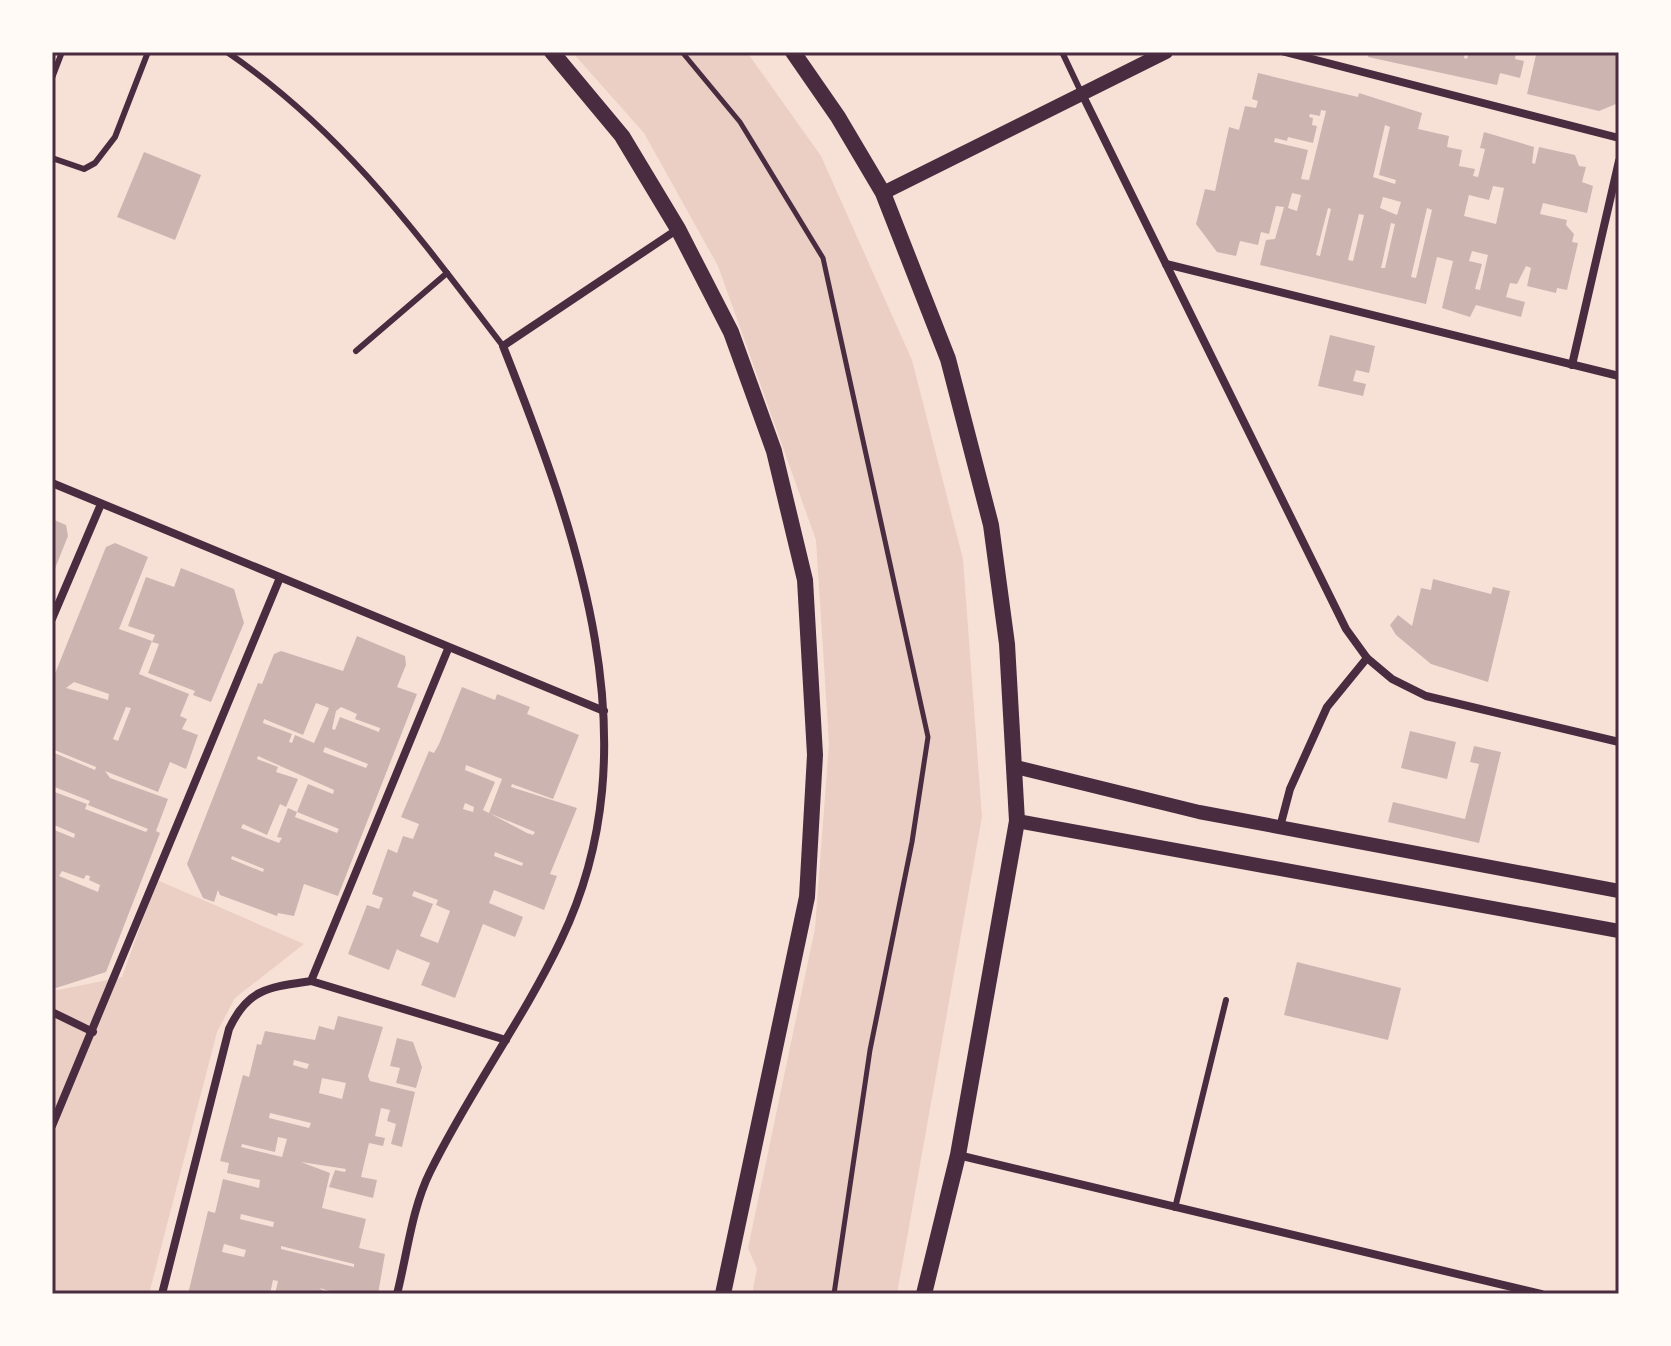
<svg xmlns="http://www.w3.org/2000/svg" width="1671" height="1346" viewBox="0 0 1671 1346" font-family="'Nunito Sans',sans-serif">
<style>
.green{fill:#ebcfc5}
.building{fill:#ccb4b1;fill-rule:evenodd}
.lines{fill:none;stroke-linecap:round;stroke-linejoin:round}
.path{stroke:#4a2c40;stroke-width:5}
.service{stroke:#4a2c40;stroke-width:6}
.minor{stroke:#4a2c40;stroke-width:8}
.tertiary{stroke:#4a2c40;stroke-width:14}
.secondary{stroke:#4a2c40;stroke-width:16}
.neatline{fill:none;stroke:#4a2c40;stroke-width:3}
</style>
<rect width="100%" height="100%" fill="#f7e1d7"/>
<g class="green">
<polygon points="572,52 747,52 821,156 912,360 963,559 982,817 897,1294 752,1294 757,1269 748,1248 815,928 829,744 816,540 718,266 644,133"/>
<polygon points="157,880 304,944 235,998 217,1032 149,1294 52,1294 52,988 58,990 122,977"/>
</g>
<g class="building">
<polygon points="1369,52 1465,52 1464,58 1467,59 1469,52 1504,55 1505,52 1516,52 1515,59 1524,61 1520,78 1500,73 1497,85 1368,57"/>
<polygon points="1530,52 1619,52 1616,104 1599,111 1527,94 1536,55"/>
<path d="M1258,73L1358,97L1359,93L1422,113L1418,129L1449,136L1447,147L1462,150L1459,166L1475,169L1473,176L1478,177L1485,149L1480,148L1484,132L1534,147L1532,163L1535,164L1539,147L1575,155L1579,166L1586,167L1582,182L1593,186L1587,213L1543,203L1540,214L1567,220L1566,225L1574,234L1572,242L1578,243L1567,290L1557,288L1556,293L1527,286L1531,268L1526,266L1517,284L1510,283L1506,297L1525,302L1521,317L1476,305L1470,317L1442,308L1453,261L1437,257L1426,304L1260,265L1266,240L1275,239L1284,207L1276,206L1269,234L1261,232L1258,245L1240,241L1236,256L1217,252L1196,224L1205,189L1215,191L1229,127L1239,130L1245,106L1256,108L1258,101L1252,99ZM1321,110L1326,111L1309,180L1301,179L1308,150L1274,142L1275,138L1287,141L1288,137L1313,143L1317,126L1312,125L1313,118L1309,117L1310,114L1320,116ZM1385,125L1390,127L1379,175L1396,180L1395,184L1373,177ZM1493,186L1504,188L1496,224L1464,216L1469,195L1489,200ZM1292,193L1301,195L1297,211L1288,208ZM1383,197L1401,202L1397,215L1380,208ZM1328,208L1331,209L1320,256L1316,255ZM1427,208L1432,210L1416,278L1411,277ZM1359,214L1364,215L1353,261L1348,260ZM1391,223L1395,224L1385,268H1381ZM1472,251L1488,255L1480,290L1475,289L1482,264L1469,261Z"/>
<polygon points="144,152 201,175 175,240 117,217"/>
<polygon points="1330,335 1375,346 1369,373 1356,370 1353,381 1366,384 1363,396 1318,386"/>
<polygon points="52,519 66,525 68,536 52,576"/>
<path d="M115,543L148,557L119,629L152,641L139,674L189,694L180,716L187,719L182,729L198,735L186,769L170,762L158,792L105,771L110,778L168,799L156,831L160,833L106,972L56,988L52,987V829L74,838L75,834L52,824V791L87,804L85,809L146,832L148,829L88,805L90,801L52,786V752L95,770L96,767L52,749V681L106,547ZM74,682L109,694L108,700L66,688ZM126,707L131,708L118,741L113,739ZM62,871L84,879L86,875L90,876L89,880L100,885L98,892L59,876Z"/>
<polygon points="181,568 234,589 244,623 211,702 193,695 195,691 148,673 159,644 152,642 155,635 128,626 146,577 174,587"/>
<polygon points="1433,579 1491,594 1493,587 1510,591 1488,682 1431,664 1396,635 1390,625 1398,615 1412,626 1421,588 1431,590"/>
<path d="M357,636L405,656L406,665L397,687L417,694L338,896L304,884L294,916L278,913L277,916L220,895L218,890L214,902L203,898L187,864L258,683L262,684L274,654L281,651L343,671ZM316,703L329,708L314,743L295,735L292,743L289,742L292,734L263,723L264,719L303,735ZM341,707L357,714L355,719L380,728L379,732L340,717L335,730L332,729L336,711ZM325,747L368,764L366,768L323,752ZM258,756L334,790L333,794L308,784L297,812L288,808L277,837L282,838L279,843L241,828L243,824L267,835L280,804L286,807L298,779L276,772L278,767L257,759ZM297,812L339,829L337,833L295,817ZM232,856L264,869L263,872L231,859Z"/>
<path d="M462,687L495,700L497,694L530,707L527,714L579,735L553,799L512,784L511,787L577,808L550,874L557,876L544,910L494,890L489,903L523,917L515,937L483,924L455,998L421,985L430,963L400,951L397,949L389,970L348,954L367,905L379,909L383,898L372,894L388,849L397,853L403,836L413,839L419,824L401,817L429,751L434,753L439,744ZM466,765L502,779L489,813L483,810L495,782L465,770ZM465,803L474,807L473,812L463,809ZM489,813L535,832L533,835L527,833ZM495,852L523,863L522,866L494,856ZM414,891L438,900L436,905L450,911L438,943L420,936L433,904L412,896Z"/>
<polygon points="1410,731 1456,742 1447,779 1401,768"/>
<polygon points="1474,746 1501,752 1479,843 1388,822 1393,802 1465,819 1479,764 1470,762"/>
<polygon points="1297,962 1401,988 1388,1040 1284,1015"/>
<path d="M338,1016L383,1027L368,1076L370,1081L415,1092L402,1147L391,1144L396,1124L387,1121L390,1110L381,1108L375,1136L385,1138L383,1146L369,1143L361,1177L377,1180L373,1198L329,1187L335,1170L345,1172L346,1169L301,1162L330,1173L322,1208L366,1219L359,1248L385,1254L378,1294H341L319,1288L329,1294H275L278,1281L273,1280L270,1294H188L208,1211L215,1213L223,1179L259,1188L260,1180L227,1173L229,1163L220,1161L243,1075L249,1077L257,1044L261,1045L265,1031L315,1040L319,1026L334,1030ZM294,1060L309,1064L307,1069L293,1065ZM322,1078L346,1083L342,1099L319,1093ZM270,1113L311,1123L309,1128L269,1118ZM278,1137L287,1139L282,1157L241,1147L242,1144L275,1152ZM241,1214L274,1222L273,1227L240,1219ZM224,1244L246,1250L244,1257L222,1252ZM281,1246L354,1264V1267L281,1249Z"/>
<polygon points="397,1038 413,1042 422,1067 416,1088 396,1083 400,1068 390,1066"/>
</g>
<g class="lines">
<polyline class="path" points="682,52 740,122 823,258 928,737 912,842 870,1050 834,1294"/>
<g class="service">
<path d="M227,52C344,132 418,235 503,346"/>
<polyline points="1062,52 1081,92"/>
<polyline points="52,78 62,52"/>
<polyline points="52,158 84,169 95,163 115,137 148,52"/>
<polyline points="356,351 447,273"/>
<polyline points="1175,1208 1226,1000"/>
</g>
<g class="minor">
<polyline points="1285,52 1619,138"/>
<polyline points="1082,94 1346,629 1367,658 1392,679 1426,696 1619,742"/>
<polyline points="1166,264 1619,376"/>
<polyline points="1572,365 1619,161"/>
<polyline points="52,483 604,711"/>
<polyline points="52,619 101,504"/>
<polyline points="1280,827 1290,789 1327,707 1367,658"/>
<polyline points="311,981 506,1040"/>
<polyline points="52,1012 93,1032"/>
<polyline points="52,1126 279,580"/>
<polyline points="958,1155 1541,1294"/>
<path d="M162,1294L229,1029C248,988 270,987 311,981L448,649"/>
<path d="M397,1294C407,1255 412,1208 430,1172C469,1092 523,1020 561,940C655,745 577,533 503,346L678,229"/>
</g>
<g class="tertiary">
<polyline points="883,193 1166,52"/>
<polyline points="1016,767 1199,812 1619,891"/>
<polyline points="1017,821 1619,931"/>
</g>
<g class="secondary">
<polyline points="552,52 622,136 678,229 731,332 774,451 805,580 815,755 807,897 723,1294"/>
<polyline points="793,52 838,117 883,193 948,359 991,525 1007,644 1017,821 958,1155 924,1294"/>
</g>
</g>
<rect width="1671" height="1346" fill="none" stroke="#fffaf5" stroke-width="108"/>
<rect x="54" y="54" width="1563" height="1238" class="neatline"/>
</svg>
